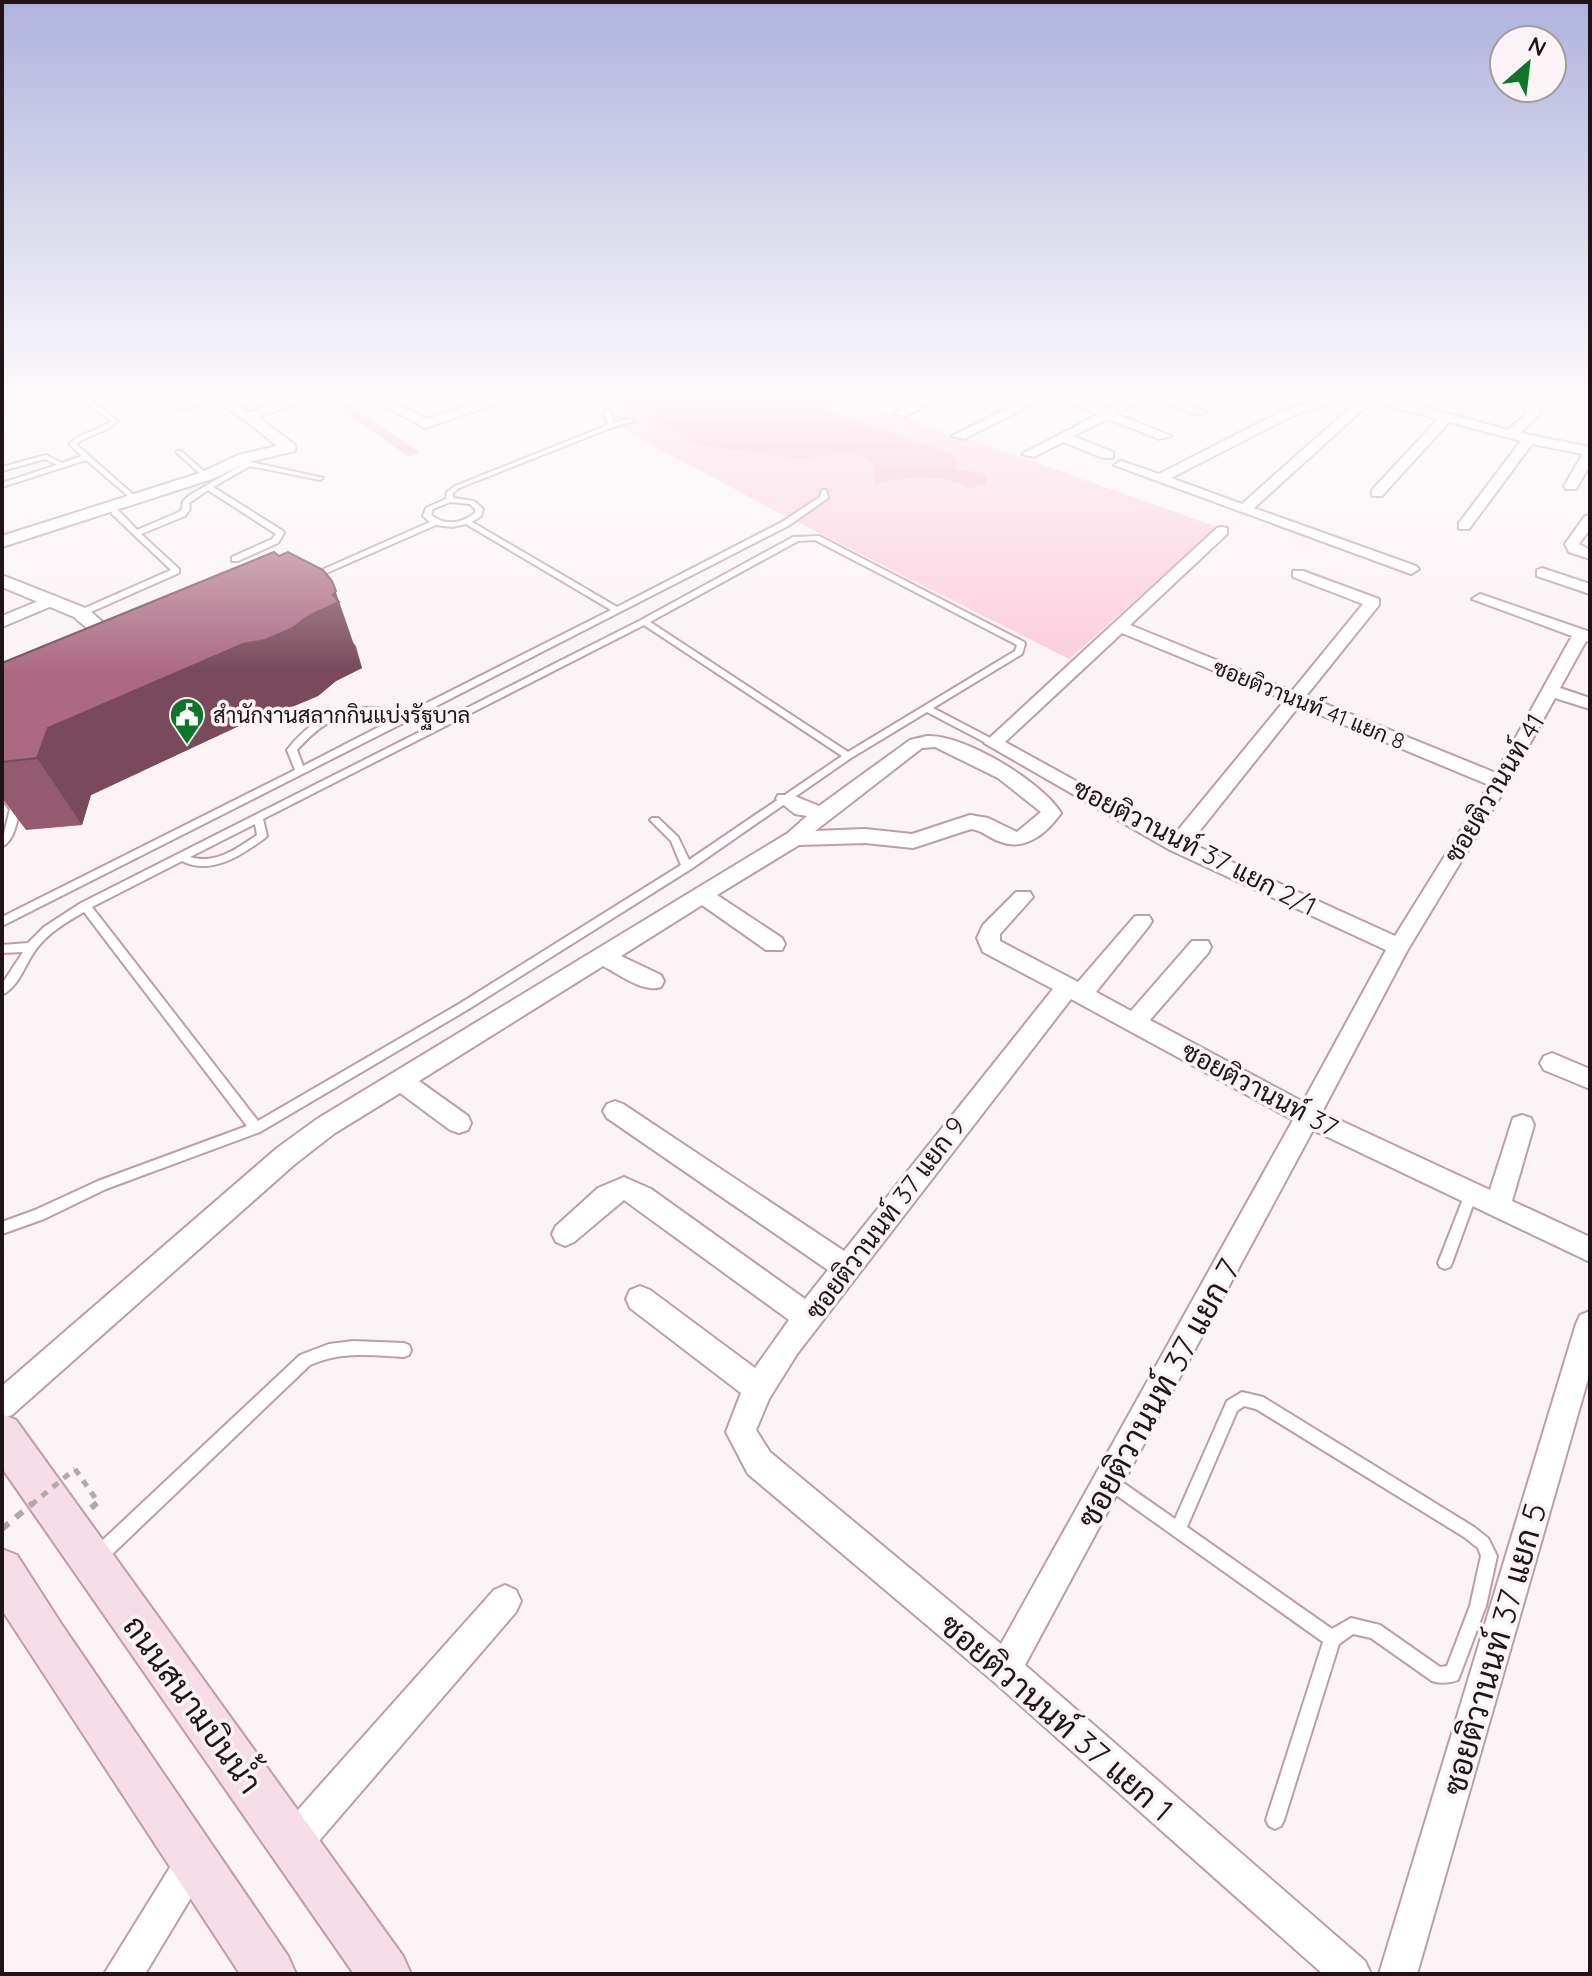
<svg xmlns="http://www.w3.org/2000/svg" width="1592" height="1976" viewBox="0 0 1592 1976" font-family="Quicksand,Sarabun,sans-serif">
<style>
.green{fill:#fcccdc}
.water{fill:#f9b1ca}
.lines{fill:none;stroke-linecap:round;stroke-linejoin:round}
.canal{fill:#f9b1ca;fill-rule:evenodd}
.service-casing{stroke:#be9da8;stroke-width:4}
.minor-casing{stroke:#be9da8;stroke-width:4}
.tertiary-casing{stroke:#be9da8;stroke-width:4}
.secondary-casing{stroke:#be9da8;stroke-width:4}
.path-far1{stroke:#b2a9ac;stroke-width:5;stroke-dasharray:7 7;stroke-linecap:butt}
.path{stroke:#b2a9ac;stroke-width:6;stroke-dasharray:9 9;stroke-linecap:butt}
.service{fill:#fff;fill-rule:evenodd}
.minor{fill:#fff;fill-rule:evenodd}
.tertiary{fill:#fff;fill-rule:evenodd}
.secondary{fill:#f7dde7;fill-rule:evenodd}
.path-bridge-far1{stroke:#b2a9ac;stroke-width:5;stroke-dasharray:7 7;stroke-linecap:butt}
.path-bridge{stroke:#b2a9ac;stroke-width:6;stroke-dasharray:9 9;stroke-linecap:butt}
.wall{fill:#945b70}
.shaded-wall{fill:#784a5b}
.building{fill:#ac6a82;stroke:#784a5b;stroke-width:2}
.labels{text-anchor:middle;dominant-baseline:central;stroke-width:7;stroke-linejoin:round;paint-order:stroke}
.far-street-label{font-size:22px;fill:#201419;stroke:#fbf3f6}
.far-poi-label{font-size:22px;fill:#201419;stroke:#fbf3f6;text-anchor:start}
.street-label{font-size:26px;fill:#201419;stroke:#fbf3f6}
.near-street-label{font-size:32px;fill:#201419;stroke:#fbf3f6}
</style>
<rect width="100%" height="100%" fill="#fbf3f6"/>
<polygon class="green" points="575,395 844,395 860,404 975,441 1217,527 1069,659 801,524 564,399"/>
<path class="water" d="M627,395H803L836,414L952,454L956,460L955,470L984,473L987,484L968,488C944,472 901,478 874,484V463L853,452L800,459L698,445L613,401Z"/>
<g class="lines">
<polygon class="canal" points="319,395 334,395 420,453 408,456"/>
<defs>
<g id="service">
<path d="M76,395H83L118,421C106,433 89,434 76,444L137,498V500H133L86,460L2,487V483L57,465L45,459L2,471V467L46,455L62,463L82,456L70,445V443C82,432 98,431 111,421Z"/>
<path d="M607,410L610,412L613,423L631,419L634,421L613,427L459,488L453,493V498L474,501L483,509L481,516L472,522L617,607L782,522L820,497L822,490H826L828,498L788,526L413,718L2,926V917L295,770L287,750C321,707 356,701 407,713L611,610L466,524L452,527L436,525L315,578L308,576L430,522L423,516L426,508L446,499L447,492L455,486L608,425L604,412ZM450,502L470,504L475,509V513C460,524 446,526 431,515L433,509ZM359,712H375L400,716L303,766L297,750C315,730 332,716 359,712Z"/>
<polygon points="177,451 181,451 208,475 208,477 204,477 177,453"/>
<polygon points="244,456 251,462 323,478 320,480 250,466 213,487 283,531 284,533 278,543 238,561 232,561 232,557 272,539 276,534 208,490 189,503 190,509 185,516 141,534 179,569 179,573 84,615 78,615 78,611 171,570 112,514 112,510 118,510 137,530 179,512 182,509 183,501 190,495 245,463 241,458"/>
<path d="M819,536L1024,642L1025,644L1022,654L933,708L996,741V745H990L927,712L851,758L691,869L467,1010L260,1132L106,1189L44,1219L2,1234V1222L35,1210L98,1181L247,1126L84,912C67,922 49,932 37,948C25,963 20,986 2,995V984L23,952L2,953V945L28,943L44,927L81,903L641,620L793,537ZM815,540L1017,645L1015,651L848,752L650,622L798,541ZM644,625L842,756L689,860L678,837L658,818H652L650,820L671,841L681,865L459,1004L258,1121L92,907L182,861C211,876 242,855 265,838L267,836L263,819ZM255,824L257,835C238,848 215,865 190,857Z"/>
<path d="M2,788L5,789L20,809C16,824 15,839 2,847V837L4,834L10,809L2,798Z"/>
<polygon points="1471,1188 1475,1190 1477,1194 1452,1263 1450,1267 1445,1269 1440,1267 1438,1263 1465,1194 1467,1190"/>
<path d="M353,1341L404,1343L409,1345L411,1350L409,1355L404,1357C372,1355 340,1351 310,1365L103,1563L97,1565L91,1563L89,1557L91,1551L300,1355L329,1344Z"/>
<path d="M1242,1392L1263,1397L1474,1527L1488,1538L1497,1556L1486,1606L1458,1680C1450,1683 1441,1684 1432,1681L1371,1638L1353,1634L1339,1644L1284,1820L1281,1826L1275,1829L1269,1826L1266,1820L1323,1642L1105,1487L1102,1482L1105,1477L1110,1474L1115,1477L1175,1519L1227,1401ZM1244,1406L1256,1409L1464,1537L1478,1548L1481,1556L1470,1606L1447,1666L1440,1667L1380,1625L1351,1618L1332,1629L1187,1527L1237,1411Z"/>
</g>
<g id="minor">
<polygon points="158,395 173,395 183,401 225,395 253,416 243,419 217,401 181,409"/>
<polygon points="366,395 382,395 426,419 503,395 522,395 425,428"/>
<polygon points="931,395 948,395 905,416 895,413"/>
<polygon points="1034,395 1050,395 964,439 952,436"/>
<polygon points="1148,395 1166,395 1206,412 1196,415"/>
<polygon points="1236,395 1255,395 1257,398 1251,402"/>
<path d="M1335,395H1355L1294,415L1171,478L1242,504L1361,398L1357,395H1378L1508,430L1529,411L1501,395C1519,395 1530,397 1542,411L1520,433L1590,447V465L1576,489H1566L1564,486L1583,454L1532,444L1469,529H1459V523L1521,441L1449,422L1382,496H1372V490L1438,419L1372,401L1254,508L1416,566L1419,569L1411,574L1114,465L1121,461L1159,474L1286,409Z"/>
<polygon points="1107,410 1171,436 1159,439 1108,419 1073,436 1113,452 1113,458 1103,458 1063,442 1034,457 1022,454"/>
<polygon points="1590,515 1590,529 1579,544 1590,550 1590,559 1569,552 1565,544 1585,516"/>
<path d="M1222,527L1227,528V534L1130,625L1292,691L1363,604L1293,577V571H1303L1379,599V605L1306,696L1496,773L1572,636L1472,599L1480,594L1486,596L1590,632V642L1586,641L1560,688L1590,698V709L1555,698L1509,782L1407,951L1322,1112L1490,1190L1513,1118L1522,1115L1531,1118L1534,1125L1512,1201L1590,1237V1262L1313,1130L1025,1665L1365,1961L1371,1974H1323L993,1681L748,1474L726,1432L741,1393L630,1308L626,1299L630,1290L640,1286L650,1290L755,1368L789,1320L624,1200L574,1242L565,1246L556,1242L552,1234L556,1226L598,1188L624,1177L651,1189L805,1299L828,1270L607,1118L603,1111L607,1104L615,1101L623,1104L844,1251L1053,989L983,952L977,938L983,925L1016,892H1030L1033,897L1000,934V941L1078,982L1135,916H1149L1152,921L1149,926L1096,992L1131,1011L1192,941H1208L1211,947L1208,953L1150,1020L1303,1102L1386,950L1170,850L984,743L1217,528ZM1122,633L1285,700L1174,835L1005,742ZM1299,706L1489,785L1395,936L1190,843ZM1071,999L1293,1120L1001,1644L770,1452L756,1430L769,1399L797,1354Z"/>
<polygon points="1542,568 1590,584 1590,594 1537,576 1537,570"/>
<polygon points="53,595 61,600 59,603 2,627 2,616"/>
<path d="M927,736C964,734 1042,782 1061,813C1047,833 1026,851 1001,842C990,839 982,830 971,829L913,848L865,843L799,845L717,895L782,938L785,944L782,950H766L702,905L621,956L661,975L664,981L661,987C643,993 619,974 603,966L419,1081L468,1116L471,1123L468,1130L459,1133L450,1130L400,1093L335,1133L295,1164L12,1415L2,1419V1386L277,1148L317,1119L788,833L807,816L795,814L776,799L778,795H792L819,806L910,740ZM935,747L998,778L1041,812L1017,832L988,818L970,815L912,834L865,829L815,831L922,748Z"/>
<polygon points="1552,1053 1590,1069 1590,1089 1544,1070 1540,1063 1544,1056"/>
<polygon points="1590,1311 1590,1372 1417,1974 1379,1974 1576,1324 1580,1315"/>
<polygon points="505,1585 516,1590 521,1601 516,1612 306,1856 293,1861 280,1856 275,1843 280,1830 494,1590"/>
<polygon points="195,1843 208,1848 213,1861 145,1974 104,1974 182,1848"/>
</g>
<g id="tertiary">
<polygon points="298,395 321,395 258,417 295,445 295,451 249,462 212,479 2,547 2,536 200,473 238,455 277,446 240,416"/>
<polygon points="1052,395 1073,395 1106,409 1134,395 1153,395 1107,418"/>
<polygon points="2,575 88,609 125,642 113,650 99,650 96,646 102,641 74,617 2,587"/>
</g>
<g id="secondary">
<polygon points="2,1414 16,1420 403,1956 411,1974 354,1974 2,1468"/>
<polygon points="2,1549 17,1555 62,1625 288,1956 296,1974 240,1974 2,1610"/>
</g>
</defs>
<use href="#service" class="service-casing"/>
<use href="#minor" class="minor-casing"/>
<use href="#tertiary" class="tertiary-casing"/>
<use href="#secondary" class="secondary-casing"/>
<polyline class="path-far1" points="75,1469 98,1502 94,1505"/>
<polyline class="path" points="91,1508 97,1503"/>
<use href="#service" class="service"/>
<use href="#minor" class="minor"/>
<use href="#tertiary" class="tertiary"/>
<use href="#secondary" class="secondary"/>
<polyline class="path-bridge-far1" points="31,1505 75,1469"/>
<polyline class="path-bridge" points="2,1529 33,1503"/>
</g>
<polygon class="wall" points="279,556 356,646 362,668 336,681 318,696 294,706 273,710 91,795 82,825 26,830 2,798 2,663"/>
<polygon class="shaded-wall" points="332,581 362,668 336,681 318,696 294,706 273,710 91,795 82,825 37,758 48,728 310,615 333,595"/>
<polygon class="building" points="274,552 279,556 288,552 323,570 332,581 336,591 333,595 339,602 310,615 291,629 265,640 243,644 48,728 37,758 2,762 2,663"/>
<linearGradient id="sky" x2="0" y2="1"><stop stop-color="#afb3dc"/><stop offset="0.59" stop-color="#fdfafb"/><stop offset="1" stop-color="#fdfafb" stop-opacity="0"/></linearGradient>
<rect width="1592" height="672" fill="url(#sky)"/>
<defs>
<symbol id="civic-pin" viewBox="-11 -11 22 30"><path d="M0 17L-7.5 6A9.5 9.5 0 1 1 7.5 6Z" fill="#0c7629" stroke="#fbf3f6"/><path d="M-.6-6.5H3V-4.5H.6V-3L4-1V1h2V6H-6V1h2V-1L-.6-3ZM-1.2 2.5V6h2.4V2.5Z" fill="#fff"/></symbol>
</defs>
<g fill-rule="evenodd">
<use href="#civic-pin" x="167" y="695" width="40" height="54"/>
</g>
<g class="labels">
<g class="far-street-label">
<text transform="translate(1309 704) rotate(22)">ซอยติวานนท์ 41 แยก 8</text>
</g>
<g class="far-poi-label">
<text x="213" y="715">สำนักงานสลากกินแบ่งรัฐบาล</text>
</g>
<g class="street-label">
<text transform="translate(1494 788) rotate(-59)">ซอยติวานนท์ 41</text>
<text transform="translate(1195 847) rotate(27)">ซอยติวานนท์ 37 แยก 2/1</text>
<text transform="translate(1260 1089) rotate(28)">ซอยติวานนท์ 37</text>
<text transform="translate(885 1218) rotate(-53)">ซอยติวานนท์ 37 แยก 9</text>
</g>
<g class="near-street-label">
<text transform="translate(1158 1393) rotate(-61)">ซอยติวานนท์ 37 แยก 7</text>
<text transform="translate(1494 1649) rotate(-74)">ซอยติวานนท์ 37 แยก 5</text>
<text transform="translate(193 1704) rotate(54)">ถนนสนามบินน้ำ</text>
<text transform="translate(1057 1717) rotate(41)">ซอยติวานนท์ 37 แยก 1</text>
</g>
</g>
<rect width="1592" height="1976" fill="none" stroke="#201419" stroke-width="8"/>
<g transform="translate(1528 64) rotate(28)"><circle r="38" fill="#fbf3f6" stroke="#a39a9e" stroke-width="2"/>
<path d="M0-6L14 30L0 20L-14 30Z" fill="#0c7629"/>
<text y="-12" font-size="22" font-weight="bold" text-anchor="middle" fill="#201419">N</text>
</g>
</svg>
